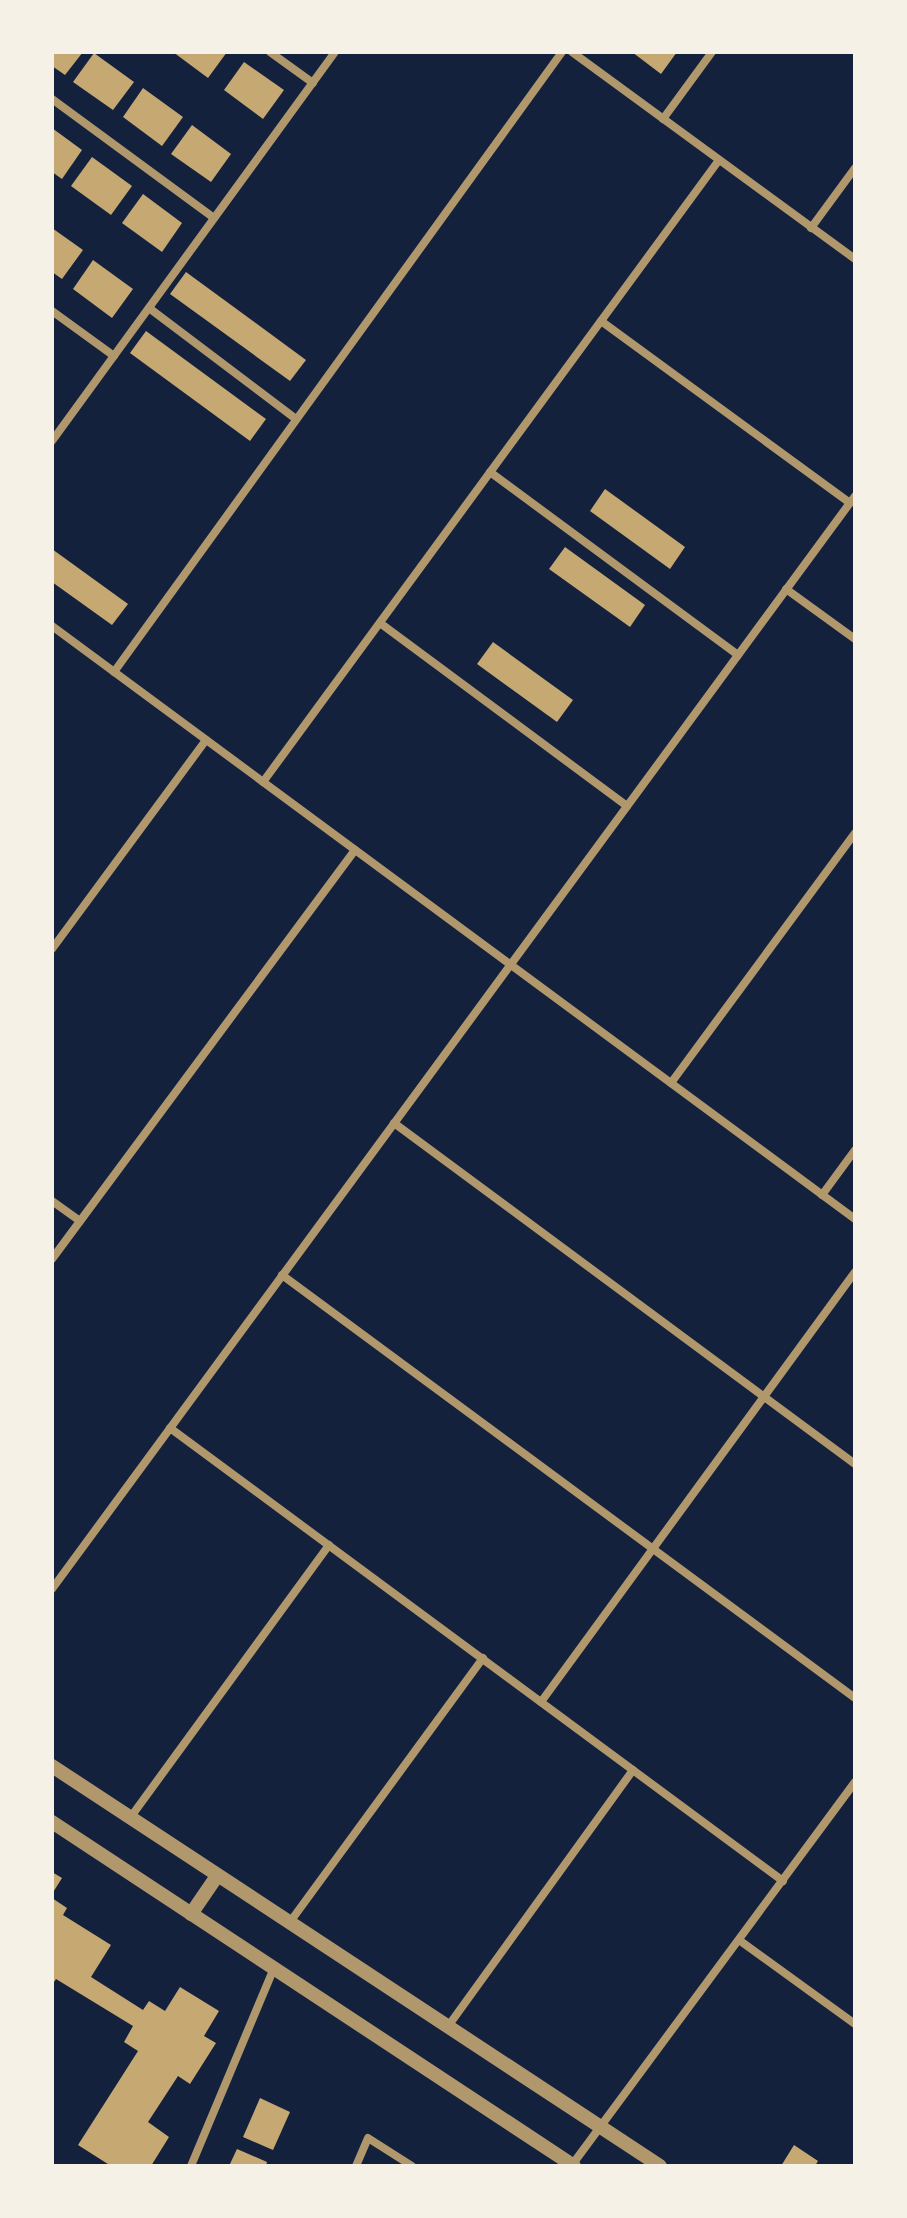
<svg xmlns="http://www.w3.org/2000/svg" width="907" height="2218" viewBox="0 0 907 2218" font-family="Helvetica,sans-serif">
<style>
.building{fill:#c6a872}
.lines{fill:none;stroke-linecap:round;stroke-linejoin:round}
.minor{stroke:#b1986c;stroke-width:8}
.tertiary{stroke:#b1986c;stroke-width:14}
</style>
<rect width="100%" height="100%" fill="#14213d"/>
<g class="building">
<polygon points="52,52 83,52 65,75 52,66"/>
<polygon points="173,52 227,52 208,78"/>
<polygon points="632,52 677,52 661,74"/>
<polygon points="94,53 134,82 113,110 73,82"/>
<polygon points="244,62 284,90 263,119 224,90"/>
<polygon points="143,88 183,117 162,146 123,117"/>
<polygon points="192,125 231,154 211,182 171,154"/>
<polygon points="52,128 82,150 62,179 52,172"/>
<polygon points="92,157 132,186 111,215 71,186"/>
<polygon points="143,194 182,223 162,252 122,223"/>
<polygon points="52,228 83,250 62,279 52,272"/>
<polygon points="93,260 133,289 112,318 73,289"/>
<polygon points="186,272 306,360 290,381 170,294"/>
<polygon points="146,331 266,419 250,441 130,353"/>
<polygon points="605,489 685,547 670,569 590,511"/>
<polygon points="565,547 645,605 630,627 549,569"/>
<polygon points="52,549 128,604 112,625 52,582"/>
<polygon points="493,642 573,700 557,722 477,664"/>
<polygon points="52,1872 62,1878 52,1894"/>
<polygon points="52,1898 67,1908 63,1915 111,1945 91,1977 143,2010 149,2001 165,2011 180,1987 219,2011 204,2036 216,2043 190,2084 178,2076 148,2122 169,2137 151,2166 111,2166 78,2145 138,2051 124,2042 133,2026 56,1979 52,1985"/>
<polygon points="260,2098 290,2112 273,2150 243,2137"/>
<polygon points="794,2145 818,2161 815,2166 781,2166"/>
<polygon points="237,2149 267,2162 266,2166 229,2166"/>
</g>
<g class="lines">
<g class="minor">
<polyline points="270,52 313,83"/>
<polyline points="572,52 855,259"/>
<polyline points="52,99 214,218"/>
<polyline points="663,119 712,52"/>
<polyline points="811,228 855,168"/>
<polyline points="149,308 296,419"/>
<polyline points="52,311 114,356"/>
<polyline points="601,321 850,503"/>
<polyline points="52,441 335,52"/>
<polyline points="490,472 738,655"/>
<polyline points="786,589 855,639"/>
<polyline points="380,623 627,806"/>
<polyline points="52,626 855,1219"/>
<polyline points="114,672 562,52"/>
<polyline points="263,782 719,160"/>
<polyline points="52,949 206,740"/>
<polyline points="671,1083 855,833"/>
<polyline points="394,1123 855,1464"/>
<polyline points="822,1195 855,1150"/>
<polyline points="52,1201 80,1221"/>
<polyline points="52,1259 355,850"/>
<polyline points="282,1275 855,1698"/>
<polyline points="170,1428 783,1881"/>
<polyline points="52,1589 855,496"/>
<polyline points="541,1702 855,1272"/>
<polyline points="130,1818 329,1545"/>
<polyline points="290,1922 483,1658"/>
<polyline points="739,1940 855,2024"/>
<polyline points="449,2025 633,1770"/>
<polyline points="572,2165 855,1782"/>
<polyline points="191,2166 274,1968"/>
<polyline points="356,2166 368,2138 412,2166"/>
</g>
<g class="tertiary">
<polyline points="52,1766 660,2166"/>
<polyline points="52,1822 574,2166"/>
<polyline points="191,1914 217,1876"/>
</g>
</g>
<rect width="907" height="2218" fill="none" stroke="#f6f1e7" stroke-width="108"/>
</svg>
